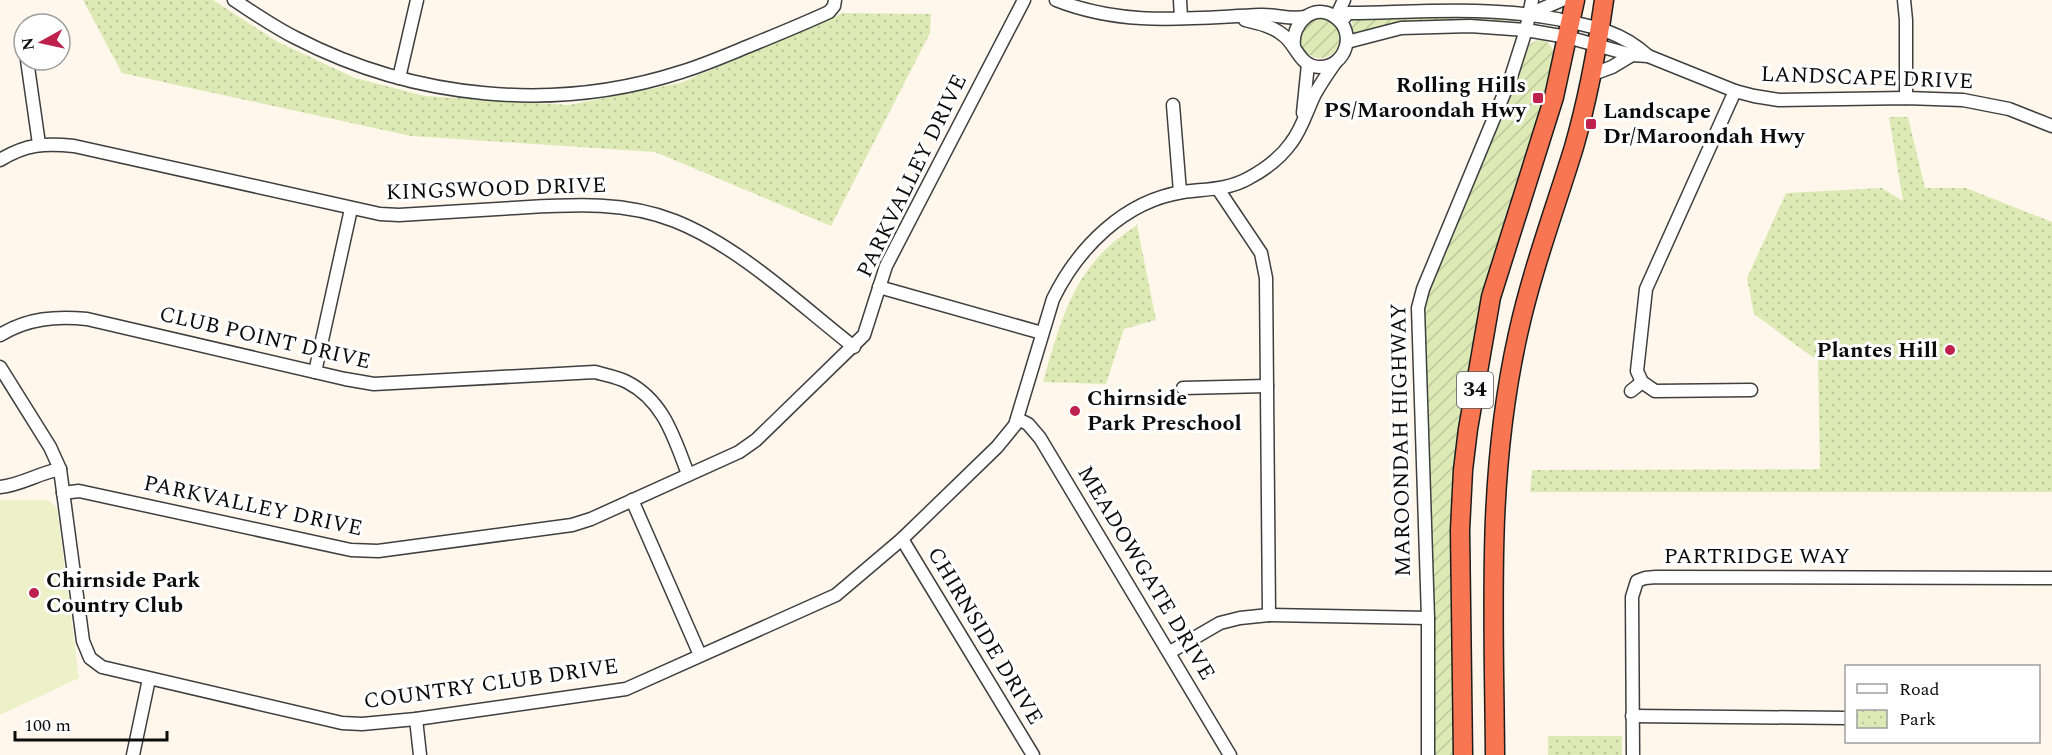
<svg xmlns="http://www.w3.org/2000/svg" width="2052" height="755" viewBox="0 0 2052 755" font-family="Spectral,serif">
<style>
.park{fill:url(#park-dots)}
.garden{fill:url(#garden-furrows)}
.pitch{fill:#ecf1c7}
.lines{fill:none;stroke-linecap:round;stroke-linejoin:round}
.minor-casing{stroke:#3f3f3f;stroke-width:15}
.highway-casing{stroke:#1d1d1d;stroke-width:21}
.minor{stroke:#fff;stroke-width:12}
.highway{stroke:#f87651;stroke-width:18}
.poi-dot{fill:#bf214e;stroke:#fff;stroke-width:2}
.labels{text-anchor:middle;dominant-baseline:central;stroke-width:6;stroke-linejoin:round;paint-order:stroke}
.shield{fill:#fff;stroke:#555;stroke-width:1.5}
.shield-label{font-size:21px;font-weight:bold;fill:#0c0c0c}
.street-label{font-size:22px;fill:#0c0c0c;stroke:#fff}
.poi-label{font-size:22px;font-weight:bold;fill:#0c0c0c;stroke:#fff;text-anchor:start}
</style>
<defs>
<pattern id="park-dots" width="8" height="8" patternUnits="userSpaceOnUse" patternTransform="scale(1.5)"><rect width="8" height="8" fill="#ddeab5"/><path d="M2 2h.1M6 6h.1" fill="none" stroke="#bcc89a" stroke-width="1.8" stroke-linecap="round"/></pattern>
<pattern id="garden-furrows" width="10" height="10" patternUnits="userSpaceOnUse" patternTransform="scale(1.5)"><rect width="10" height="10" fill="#ddeab5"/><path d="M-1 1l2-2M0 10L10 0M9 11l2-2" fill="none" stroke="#bcc89a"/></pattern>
</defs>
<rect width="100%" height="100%" fill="#fff7ec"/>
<g class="park">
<polygon points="83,0 213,0 278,42 355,78 425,96 569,105 680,83 843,13 931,14 930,33 831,226 655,152 411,136 122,73"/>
<polygon points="1889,117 1908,117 1925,188 1966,188 2052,222 2052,492 1530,492 1532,470 1820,469 1818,361 1754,314 1747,278 1786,193 1882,188 1903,201"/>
<path d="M1137,225L1156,320L1124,329L1106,384L1043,382C1057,334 1069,283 1107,248C1116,239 1127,232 1137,225Z"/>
<rect x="1548" y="736" width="74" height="19"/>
</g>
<g class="garden">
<polygon points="1352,16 1496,17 1514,20 1517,22 1485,20 1407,21 1353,33 1351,33"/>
<circle cx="1320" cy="38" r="20"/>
<path d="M1537,40C1547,40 1550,43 1554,52L1540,109L1486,286L1475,331L1463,402L1450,524L1455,755H1433L1423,318L1426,295L1525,54L1530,44Z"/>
</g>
<polygon class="pitch" points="0,500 48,500 57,508 79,678 0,715"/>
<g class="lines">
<defs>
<g id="minor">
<path d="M234,0C254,13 274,27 296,38C414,99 554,113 681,72C704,65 727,55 749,46C776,35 803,24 829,12L834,6L835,0"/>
<path d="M1056,0C1124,27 1188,18 1260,15C1276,14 1288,20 1305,17"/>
<polyline points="1180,0 1181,18"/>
<polyline points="1904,0 1906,20 1906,98"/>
<polyline points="1532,13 1562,0"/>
<polyline points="1336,17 1344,0"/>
<path d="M1245,20C1258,23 1272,26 1283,35C1297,45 1299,67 1320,67C1346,67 1357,32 1335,17C1314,2 1291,23 1294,46"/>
<path d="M1341,22L1348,13H1351C1420,12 1489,6 1557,19C1592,26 1621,31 1648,56"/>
<polyline points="23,34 24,38"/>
<polyline points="1347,42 1401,28 1470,26 1526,30 1567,37 1632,55 1648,56 1735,91 1754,96 1779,100 1906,98 1963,100 2009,109 2052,126"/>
<polyline points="27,60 39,144"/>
<polyline points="1593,74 1612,67 1632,55"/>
<polyline points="399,78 417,0"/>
<polyline points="1735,91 1646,289 1637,371 1642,382 1655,391 1751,390"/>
<polyline points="1173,105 1180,192"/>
<polyline points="1303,113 1308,64"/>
<path d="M0,160C26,144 45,143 74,146L380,214L399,215C437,213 475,210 513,208C568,205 622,200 675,221C740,247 799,304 854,347"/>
<polyline points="1218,189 1261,253 1266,278 1269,615"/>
<polyline points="879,287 1042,333"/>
<path d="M0,335C28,318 56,316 87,319L345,379L374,384L595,372C605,375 617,377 627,382C664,401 674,438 688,474"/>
<path d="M0,367L50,447L60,469L83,641L90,658L102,667L342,723L362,724L416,719L626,689L836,595L902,539L997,447L1015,425L1053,299C1078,248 1124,201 1183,192C1205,189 1228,190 1249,178C1264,170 1281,157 1291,143C1302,129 1307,110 1315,94C1321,83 1328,73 1335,63"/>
<polyline points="315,372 351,209"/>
<polyline points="1183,388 1267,386"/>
<polyline points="1631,391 1642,382"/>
<polyline points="1018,419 1028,424 1040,438 1230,755"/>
<path d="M0,487C21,485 39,473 60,469"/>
<polyline points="63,493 79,491 351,550 378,551 572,525 591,519 739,452 756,440 864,335 886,266 1024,0"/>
<polyline points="632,500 700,655"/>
<polyline points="902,539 1033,755"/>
<polyline points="1170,652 1220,623 1240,618 1269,615 1428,618"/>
<polyline points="1632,716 1846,718"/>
<polyline points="416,719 420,755"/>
<polyline points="133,755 149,679"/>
<polyline points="1428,755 1428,618 1418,308 1423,289 1511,77 1526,30 1532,0"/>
<polyline points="1633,755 1632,597 1637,581 1645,578 1656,577 2052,578"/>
</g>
<g id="highway">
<polyline points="1463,755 1460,530 1463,470 1468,429 1491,297 1554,97 1575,0"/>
<path d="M1495,755C1494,610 1486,477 1518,334C1532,270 1555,209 1574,147C1588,98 1597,50 1604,0"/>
</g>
</defs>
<use href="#minor" class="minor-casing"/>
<use href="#highway" class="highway-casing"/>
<use href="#minor" class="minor"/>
<use href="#highway" class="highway"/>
</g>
<g class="poi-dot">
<rect x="1532" y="92" width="12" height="12" rx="3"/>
<rect x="1585" y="118" width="12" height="12" rx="3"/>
<circle cx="1950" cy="350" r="6"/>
<circle cx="1075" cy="411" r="6"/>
<circle cx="34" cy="593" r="6"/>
</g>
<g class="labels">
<rect class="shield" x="1457" y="372" width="36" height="36" rx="4.5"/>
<g class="shield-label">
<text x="1475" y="390">34</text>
</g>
<g class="street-label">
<text transform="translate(1867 78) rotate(2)">LANDSCAPE DRIVE</text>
<text transform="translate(912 176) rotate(-64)">PARKVALLEY DRIVE</text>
<text transform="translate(496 189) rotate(-2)">KINGSWOOD DRIVE</text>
<text transform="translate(265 338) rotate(13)">CLUB POINT DRIVE</text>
<text transform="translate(1401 440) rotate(-91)">MAROONDAH HIGHWAY</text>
<text transform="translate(253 506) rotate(12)">PARKVALLEY DRIVE</text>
<text x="1757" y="556">PARTRIDGE WAY</text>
<text transform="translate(1146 573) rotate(59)">MEADOWGATE DRIVE</text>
<text transform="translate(985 636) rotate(59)">CHIRNSIDE DRIVE</text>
<text transform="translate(491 684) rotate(-8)">COUNTRY CLUB DRIVE</text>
</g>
<g class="poi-label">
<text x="1526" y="85" text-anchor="end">Rolling Hills<tspan x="1526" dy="25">PS/Maroondah Hwy</tspan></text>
<text x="1603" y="111">Landscape<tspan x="1603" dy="25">Dr/Maroondah Hwy</tspan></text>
<text x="1938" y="350" text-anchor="end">Plantes Hill</text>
<text x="1087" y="398">Chirnside<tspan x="1087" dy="25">Park Preschool</tspan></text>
<text x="46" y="580">Chirnside Park<tspan x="46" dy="25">Country Club</tspan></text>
</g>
</g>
<rect x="1845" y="665" width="195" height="78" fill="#ffffff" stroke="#9e9e9e" stroke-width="1.5"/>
<rect x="1857" y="684" width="30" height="9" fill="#ffffff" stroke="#9e9e9e" stroke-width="1.5"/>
<text x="1899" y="695" font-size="18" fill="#0c0c0c">Road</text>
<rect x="1857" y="710" width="30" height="18" fill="url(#park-dots)" stroke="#9e9e9e" stroke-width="1.5"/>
<text x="1899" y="725" font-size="18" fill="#0c0c0c">Park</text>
<g transform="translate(42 42) rotate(262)"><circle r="28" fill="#ffffff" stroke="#9e9e9e" stroke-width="1.5"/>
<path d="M0-4.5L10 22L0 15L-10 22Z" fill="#bf214e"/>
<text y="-9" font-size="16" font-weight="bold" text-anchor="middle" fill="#0c0c0c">N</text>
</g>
<path d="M15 731v9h152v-9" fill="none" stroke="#0c0c0c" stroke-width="3"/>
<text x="24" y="731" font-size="18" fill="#0c0c0c" stroke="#ffffff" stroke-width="4.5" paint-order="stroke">100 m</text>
</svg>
